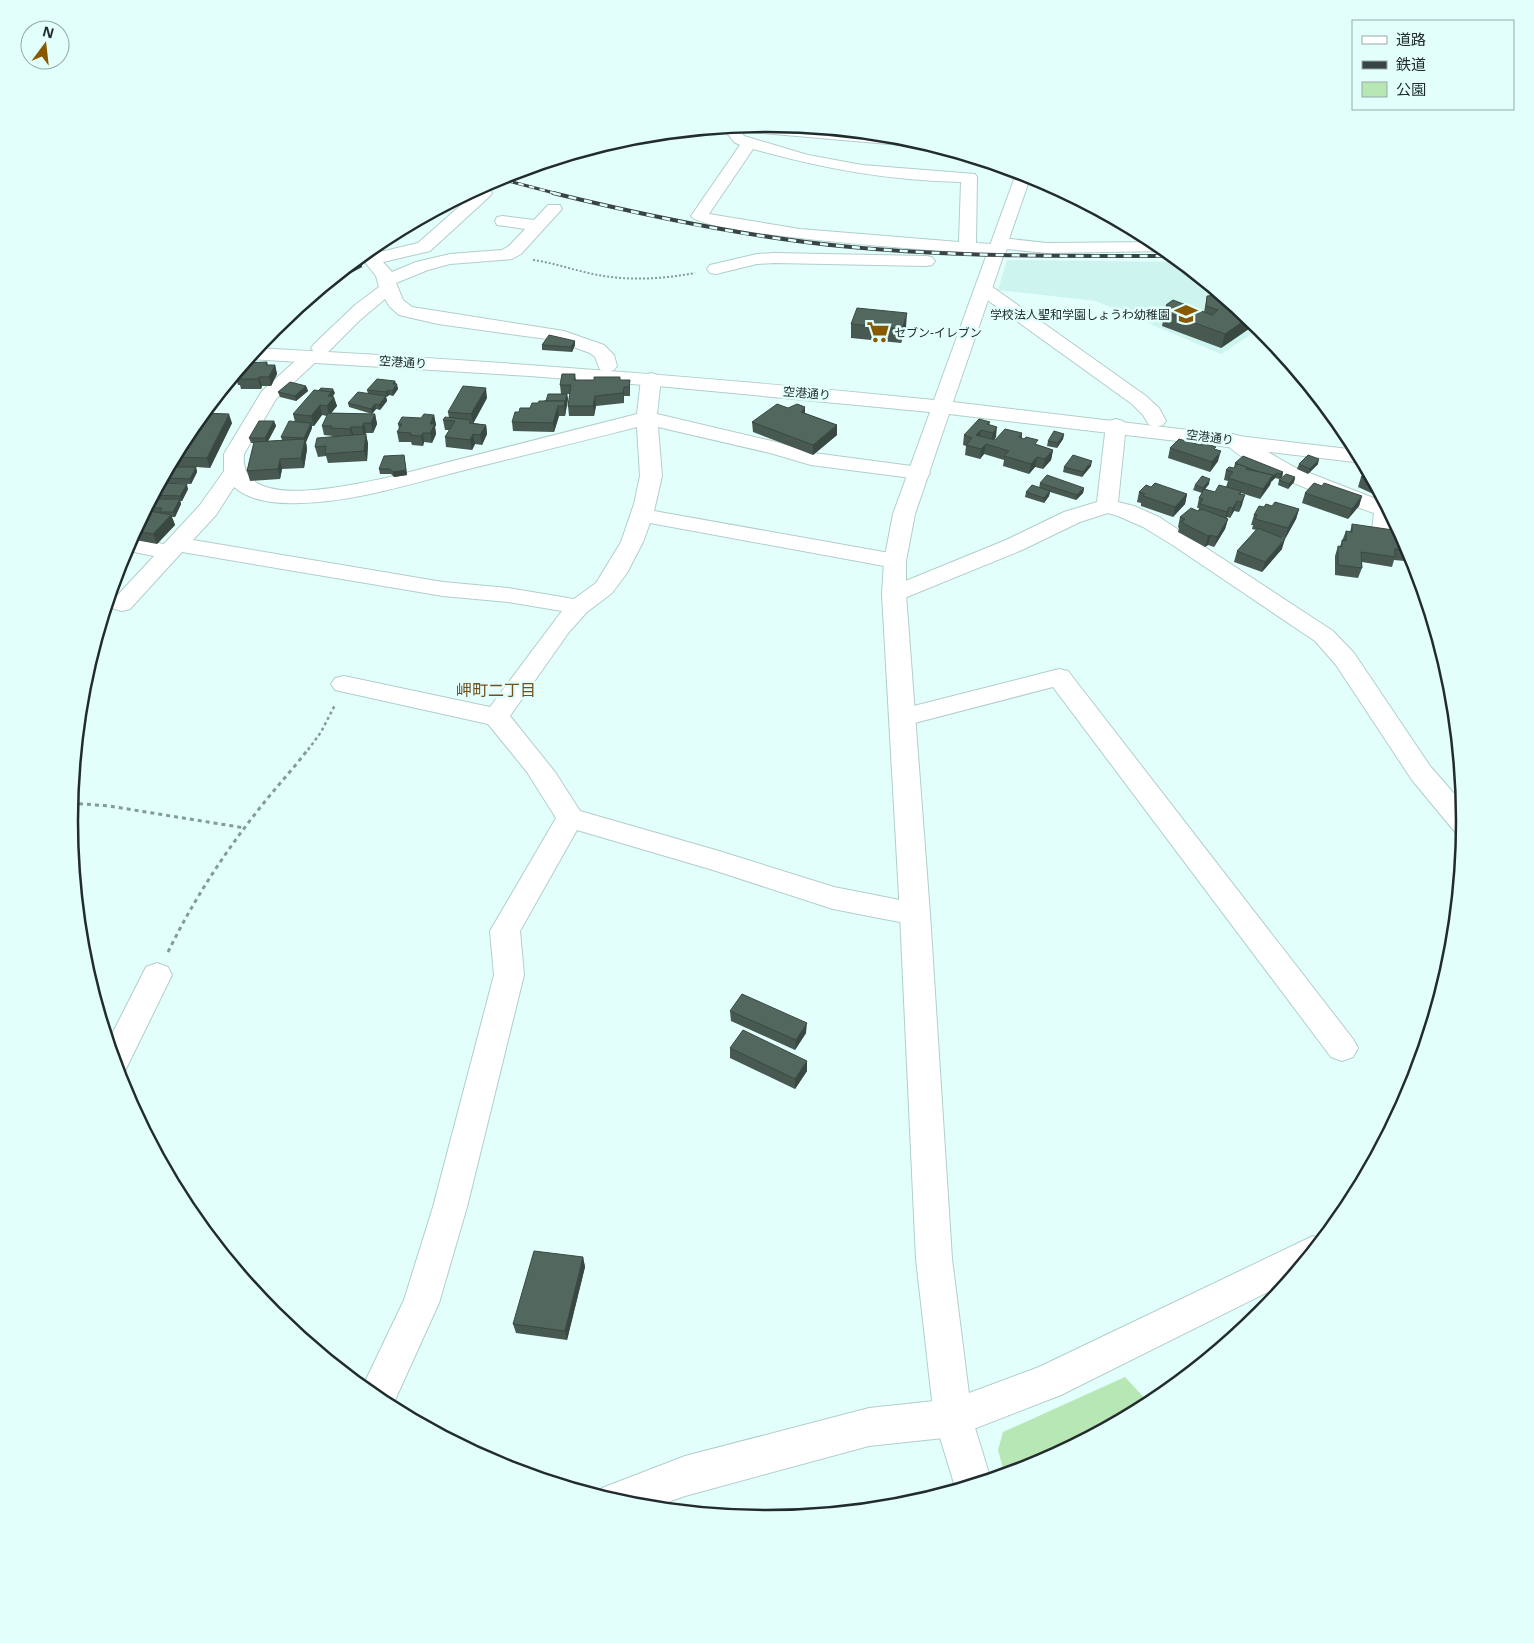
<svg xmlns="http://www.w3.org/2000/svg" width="1534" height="1643" viewBox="0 0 1534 1643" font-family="'Open Sans','Noto Sans JP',sans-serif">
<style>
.built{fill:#cef4f0}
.green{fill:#b7e7b4}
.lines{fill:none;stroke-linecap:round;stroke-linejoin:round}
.street-casing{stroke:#b2cecb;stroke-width:2}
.secondary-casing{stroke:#b2cecb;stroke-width:2}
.path-far2{stroke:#869a98;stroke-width:2;stroke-dasharray:2 2;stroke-linecap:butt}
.path-far1{stroke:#869a98;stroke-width:2.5;stroke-dasharray:3 3;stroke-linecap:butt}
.path{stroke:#869a98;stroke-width:3;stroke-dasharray:4 4;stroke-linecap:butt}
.street{fill:#fff;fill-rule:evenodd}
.secondary{fill:#fff;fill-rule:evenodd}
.rail-far1-casing{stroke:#394544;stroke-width:3}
.rail-casing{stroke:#394544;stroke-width:4}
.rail-far1{stroke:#e2fffc;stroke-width:2;stroke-dasharray:5.5;stroke-linecap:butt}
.rail{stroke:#e2fffc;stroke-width:2.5;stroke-dasharray:8;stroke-linecap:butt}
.wall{fill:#475951}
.shaded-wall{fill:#394942}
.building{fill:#52685e;stroke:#394942}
.labels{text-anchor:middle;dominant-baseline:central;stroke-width:5;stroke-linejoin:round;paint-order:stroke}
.far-poi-label{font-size:12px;fill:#222c2c;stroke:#e2fffc;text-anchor:end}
.far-street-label{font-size:12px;fill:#222c2c;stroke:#e2fffc}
.neighbourhood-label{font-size:16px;fill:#72501e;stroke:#e2fffc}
.rim{fill:none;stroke:#222c2c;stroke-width:2.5}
</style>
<rect width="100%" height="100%" fill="#e2fffc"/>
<polygon class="built" points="1007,260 1180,262 1261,328 1221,354 1096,301 998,290"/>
<polygon class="green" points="1125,1377 1150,1404 1034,1467 1005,1475 998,1450 1003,1432"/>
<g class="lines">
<defs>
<g id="street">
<polygon points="763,124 904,137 908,140 905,143 900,145 750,132 745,130 741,126"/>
<path d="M737,126L744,136L808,155L862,165L975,174L977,177L976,243L993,244L995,239L1001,238L1047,243L1156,242L1167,251L1047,253L1007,249L1005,254L999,255C960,252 704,236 691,216L740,145L734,142L723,128ZM753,149C825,169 886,180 961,182L959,242L800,229L709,214Z"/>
<polygon points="484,188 490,190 492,193 490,196 430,251 383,262 392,272 416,262 450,254 502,250 509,246 525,229 497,225 495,221 497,217 503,216 534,220 548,205 560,205 562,209 521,254 512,259 450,264 428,270 396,283 403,300 412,307 564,331 604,345 614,355 617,366 614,370 607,372 600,370 595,357 590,353 554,340 438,324 399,315 390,307 385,299 360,320 328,352 321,354 314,352 311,348 314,344 355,305 379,287 376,276 360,256 371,248 376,253 418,243 478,190"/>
<polygon points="775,253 926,256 932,257 935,261 932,265 926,266 775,263 757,264 716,274 710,273 707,269 710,265 757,254"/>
<polygon points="985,285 991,286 1146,396 1159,408 1166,421 1163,425 1156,427 1149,425 1143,415 1132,404 979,294 976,290 979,286"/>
<path d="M311,351L318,353L321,357L276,399L244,454C237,514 354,484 386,478L637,414L641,379L644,375L651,373L658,375L661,379L657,414L776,442L814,453L919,467L927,468L930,473L927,478L919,479L811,465L770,453L658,427L662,476L654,511L895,554L903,556L906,561L903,566L895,568L650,523L643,542L627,573L612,593L587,612L569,632L510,716L555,772L580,811L719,851L834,887L915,903L925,906L930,914L925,922L915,925L833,909L713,870L577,830L520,931L524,975L467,1207L439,1303L391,1409L379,1402L362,1388L404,1300L433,1207L494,975L490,931L556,818L527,772L488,724L335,690L331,684L335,678L344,676L490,707L562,611L508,602L443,596L182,552L130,609L122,611L114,609L110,604L114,599L154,556L124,550L131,538L164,544L200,505L224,471V454L262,391L304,353ZM637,427L640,476L634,504L621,542L596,583L574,599L508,588L443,582L193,540L216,515L234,487C251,502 279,504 300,503C350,502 400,487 449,474C512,458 575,443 637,427Z"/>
<polygon points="1116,419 1123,421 1126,425 1118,502 1134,506 1159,517 1333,631 1354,653 1430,766 1464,805 1464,835 1455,832 1412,780 1336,665 1315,641 1171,544 1143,527 1118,516 1108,513 1080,522 1022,550 902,599 894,601 886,599 882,594 886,589 1006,540 1064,512 1097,502 1106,425 1109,421"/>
<path d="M1233,434L1240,436L1294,467L1384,502L1395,522V526H1397L1404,540L1375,535L1372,530L1374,513C1339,501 1242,468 1223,440L1226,436Z"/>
<polygon points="1059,669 1068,671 1353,1039 1358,1048 1353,1057 1342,1061 1331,1057 1053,687 903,726 894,723 890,717 894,711"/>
<polygon points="157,963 168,967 172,975 125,1071 117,1074 108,1042 146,967"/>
<polygon points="1313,1236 1323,1240 1288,1282 1061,1395 953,1437 869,1446 685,1496 651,1508 630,1506 598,1497 602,1488 685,1456 869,1408 953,1399 1039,1367"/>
</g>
<path id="secondary" d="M1017,171L1031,175L953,402L1357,450L1363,463L949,414L915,514L906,561V594L930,914L952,1259L972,1418L991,1480L956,1490L934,1418L916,1259L900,914L882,594L884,561L893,514L930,412L669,387L530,376L248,359L256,348C483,360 708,377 934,400Z"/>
</defs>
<use href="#street" class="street-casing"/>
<use href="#secondary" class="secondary-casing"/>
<path class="path-far2" d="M533,260C555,263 576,271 598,275C630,281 663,279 695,273"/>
<polyline class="path-far1" points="308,750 321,732 335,705"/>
<g class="path">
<polyline points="71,803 109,806 245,828"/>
<path d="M168,952C194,899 226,850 263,804C278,785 294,768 309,748"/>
</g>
<use href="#street" class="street"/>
<use href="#secondary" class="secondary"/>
<defs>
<polyline id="rail-far1" points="497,178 558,194"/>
<path id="rail" d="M553,193C651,217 751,238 851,247C958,257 1066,256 1173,256"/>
</defs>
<use href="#rail-far1" class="rail-far1-casing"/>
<use href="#rail" class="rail-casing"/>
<use href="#rail-far1" class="rail-far1"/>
<use href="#rail" class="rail"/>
</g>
<g class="wall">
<polygon points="356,260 361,262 362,267 347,275 341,272"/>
<polygon points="332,280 333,286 319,298 311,297"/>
<polygon points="1220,295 1256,324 1221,348 1162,326 1166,305 1204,312 1207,296"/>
<polygon points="281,322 282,327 277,331 271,330"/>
<polygon points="851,324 906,327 901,343 851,338"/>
<polygon points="575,341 575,345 572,352 542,350 542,345"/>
<polygon points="267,362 268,365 275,365 277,374 271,386 262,386 261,389 241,389 240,385 238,385 235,375"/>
<polygon points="575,374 576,380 630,380 630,396 624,396 624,403 596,406 594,416 569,416 568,406 570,394 567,394 568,399 565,416 559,416 554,432 513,431 512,422 519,412 530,408 538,403 561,394 560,385"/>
<polygon points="395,381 398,389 393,396 389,395 386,397 387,401 380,410 376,409 372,414 349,407 348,403 368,394 367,390"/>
<polygon points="306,386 308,391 296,401 280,397 278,392"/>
<polygon points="335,393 333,396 337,406 331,413 375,414 377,424 373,433 366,433 365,434 366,434 368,444 367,461 328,463 326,456 318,457 315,447 333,436 324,435 322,426 327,416 322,415 314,426 312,426 312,428 306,442 307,449 304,468 282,469 280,479 250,481 247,471 254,443 251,443 249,438 274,421 276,426 268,441 282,440 281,437 295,422 293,414"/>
<polygon points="487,398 473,423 486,425 487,434 482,445 475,444 472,450 446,447 445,437 449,430 445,430 443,420 449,418 448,412"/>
<polygon points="805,413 837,425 837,435 813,455 753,432 752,422"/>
<polygon points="434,415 436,425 435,427 436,434 432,443 424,442 423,446 412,445 411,442 399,442 397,432 399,429 398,424"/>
<polygon points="990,422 989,425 996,437 994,440 995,440 1022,433 1022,438 1037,445 1053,450 1051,460 1043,469 1035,467 1029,474 1003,466 1004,460 984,454 980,459 965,455 966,446 963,445 964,435"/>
<polygon points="232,423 210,468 196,467 197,472 191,484 162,483 161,481 169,467 172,467 171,463 187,433"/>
<polygon points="1064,434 1063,439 1057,448 1047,446 1048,441"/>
<polygon points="1200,445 1215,450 1218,461 1210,472 1168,458 1170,448"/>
<polygon points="404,455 407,475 394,477 391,474 380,474 379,469"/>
<polygon points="1235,463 1283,472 1282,477 1279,479 1275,478 1271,482 1270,485 1260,499 1241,493 1242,505 1239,512 1234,511 1230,518 1227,517 1226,518 1228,519 1225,529 1214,547 1208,545 1205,547 1178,532 1179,528 1178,527 1180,517 1198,511 1199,508 1197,508 1199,498 1202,493 1193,490 1195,485 1209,484 1205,489 1215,492 1226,487 1228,481 1224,480 1226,470 1234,468"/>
<polygon points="1299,464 1318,464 1308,474 1297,469"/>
<polygon points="1091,466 1082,477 1063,472 1064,467"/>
<polygon points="1368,472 1382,498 1358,487 1361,477"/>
<polygon points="1295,477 1294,482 1288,489 1278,485 1279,480"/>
<polygon points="160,483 188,489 182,501 180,501 181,504 175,517 172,517 175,525 157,544 130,539 151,499 152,499 152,498"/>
<polygon points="1040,483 1084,488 1083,493 1076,500 1050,492 1049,496 1044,503 1025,497 1026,492 1039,488"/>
<polygon points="1322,486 1362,496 1359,506 1348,519 1302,503 1305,493"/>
<polygon points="1151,487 1187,494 1185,504 1173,517 1141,506 1141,503 1137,502 1139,492"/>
<polygon points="1272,506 1299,509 1296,519 1285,539 1282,537 1282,549 1262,572 1234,562 1237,551 1256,530 1252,529 1253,525 1251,525 1254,515 1264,507"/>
<polygon points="1352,524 1409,551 1405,561 1394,560 1392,567 1362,562 1362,568 1358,578 1335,575 1335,556 1338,546 1340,546 1346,531 1350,532"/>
<polygon points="730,1011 806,1033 795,1050 731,1021"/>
<polygon points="730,1048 807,1061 807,1071 795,1089 730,1058"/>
<polygon points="583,1257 585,1267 567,1340 516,1333 513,1324"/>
</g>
<g class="shaded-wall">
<polygon points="361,262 362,267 347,275 346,270"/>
<polygon points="332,280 333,286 319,298 318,291"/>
<polygon points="907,313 906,327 901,343 902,329"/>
<polygon points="1248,318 1256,324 1221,348 1225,334"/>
<polygon points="281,322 282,327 277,331 276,326"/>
<polygon points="575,341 575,345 572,352 571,347"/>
<polygon points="275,365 277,374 271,386 269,377"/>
<polygon points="259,377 262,386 261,389 258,379"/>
<polygon points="630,380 630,396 629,387"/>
<polygon points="395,381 396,386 397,384 398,389 393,396 392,391 393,384"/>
<polygon points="306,386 308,391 296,401 295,396"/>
<polygon points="624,387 624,403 623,393"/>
<polygon points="486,388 487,398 473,424 471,414"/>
<polygon points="333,389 335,393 332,397 334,397 337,406 329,416 327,406 328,396"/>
<polygon points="388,390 389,395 387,397 386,392"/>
<polygon points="567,394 568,399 565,416 564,406"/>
<polygon points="386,396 387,401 380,410 379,405"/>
<polygon points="595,396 596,406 594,416 593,406"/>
<polygon points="375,404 376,409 372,414 371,409"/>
<polygon points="320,405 322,415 314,426 311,416"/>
<polygon points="558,406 559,416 554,432 553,423"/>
<polygon points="805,407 805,416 801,412"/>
<polygon points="229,414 232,423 210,468 207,458"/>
<polygon points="375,414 377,424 373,433 371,423"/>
<polygon points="434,415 436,425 435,427 436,434 432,443 430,433 430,424"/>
<polygon points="274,421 276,426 267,443 265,438"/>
<polygon points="311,423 312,428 306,442 307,449 304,468 301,458 305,440 304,438"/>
<polygon points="364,423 366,433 364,437 362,427"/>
<polygon points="486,425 487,434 482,445 480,435"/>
<polygon points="837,425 837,435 813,455 813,445"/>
<polygon points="351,427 354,436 353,439 350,429"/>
<polygon points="997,427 996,437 991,443 993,433"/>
<polygon points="981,430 979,439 976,435"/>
<polygon points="423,433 424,442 423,446 421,436"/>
<polygon points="366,434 368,444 367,461 364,451"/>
<polygon points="473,434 475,444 472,450 470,440"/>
<polygon points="1064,434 1063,439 1057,448 1058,443"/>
<polygon points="986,444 984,454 980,459 981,449"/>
<polygon points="1053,450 1051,460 1043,469 1045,459"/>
<polygon points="1221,451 1218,461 1210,472 1212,462"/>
<polygon points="404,455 407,475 394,477 393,472"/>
<polygon points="1037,457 1035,467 1029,474 1031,464"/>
<polygon points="280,459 282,469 280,479 278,469"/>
<polygon points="1319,459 1318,464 1308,474 1310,469"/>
<polygon points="1092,461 1091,466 1082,477 1083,472"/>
<polygon points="196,467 197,472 191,484 190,479"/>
<polygon points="1283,472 1282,477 1279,479 1280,474"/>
<polygon points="1277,473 1275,478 1271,482 1272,477"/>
<polygon points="1273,475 1270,485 1260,499 1263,489"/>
<polygon points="1295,477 1294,482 1288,489 1289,484"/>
<polygon points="1210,479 1209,484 1202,493 1203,488"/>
<polygon points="187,484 188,489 182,501 180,496"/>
<polygon points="1084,488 1083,493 1076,500 1077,495"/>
<polygon points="1050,491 1049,496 1044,503 1044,498"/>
<polygon points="1187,494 1185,504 1173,517 1175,507"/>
<polygon points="1245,495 1242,505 1239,512 1241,502"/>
<polygon points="1362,496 1359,506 1348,519 1352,509"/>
<polygon points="180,499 181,504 175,517 173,512"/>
<polygon points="1237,501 1234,511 1230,518 1233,508"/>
<polygon points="1229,507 1227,517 1224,522 1227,512"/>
<polygon points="1299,509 1296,519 1285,539 1288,528"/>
<polygon points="171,515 175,525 157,544 153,534"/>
<polygon points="1228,519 1225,529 1214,547 1217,537"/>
<polygon points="1211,535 1208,545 1205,547 1208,536"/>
<polygon points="1285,539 1282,549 1262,572 1265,562"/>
<polygon points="807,1023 806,1033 795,1050 796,1040"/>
<polygon points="807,1061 807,1071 795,1089 795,1079"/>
<polygon points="583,1257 585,1267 567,1340 565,1331"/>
</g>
<g class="building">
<polygon points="356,260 361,262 346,270 344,269"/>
<polygon points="1220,295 1248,318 1225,334 1165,312 1171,307 1166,305 1173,300 1212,315 1218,310 1206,306 1207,296"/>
<polygon points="857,308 907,313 902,329 851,324"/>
<polygon points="549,335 575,341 571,347 542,345"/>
<polygon points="267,362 266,365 275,365 269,377 259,377 258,379 238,379 241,375 235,375 244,363"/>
<polygon points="562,374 575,374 574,380 594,380 594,377 620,377 620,380 630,380 629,387 624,387 623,393 595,396 593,406 568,406 571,385 560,385"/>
<polygon points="377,379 395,381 393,384 397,384 392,391 388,390 386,392 367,390"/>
<polygon points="290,382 306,386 295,396 278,392"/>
<polygon points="463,386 486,388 471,414 448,412"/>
<polygon points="321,388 333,389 331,392 319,390"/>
<polygon points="314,390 331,392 328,396 334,397 327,406 320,405 311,416 293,414"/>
<polygon points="358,392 386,396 379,405 375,404 371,409 348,403"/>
<polygon points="548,394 567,394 565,402 565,401 546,401"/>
<polygon points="539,401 565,401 564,406 558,406 553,423 512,422 515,412 519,412 520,408 530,408 532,403 538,403"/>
<polygon points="777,404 788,408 797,404 805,407 801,412 837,425 813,445 752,422"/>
<polygon points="203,413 229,414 207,458 174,457 187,433"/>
<polygon points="328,413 375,414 371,423 364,423 362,427 351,427 350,429 331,428 332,426 322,426"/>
<polygon points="424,414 434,415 430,424 435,424 430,433 423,433 421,436 410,435 411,433 397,432 402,424 398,424 402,417 421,418"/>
<polygon points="445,417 471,420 469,423 486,425 480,435 473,434 470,440 445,437 455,421 443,420"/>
<polygon points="979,419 990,422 987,424 997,427 993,433 981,430 976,435 995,440 1005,429 1022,433 1019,437 1024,439 1026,437 1038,440 1035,444 1053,450 1045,459 1037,457 1031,464 1004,456 1009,451 986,444 981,449 966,445 972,438 964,435"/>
<polygon points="259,421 274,421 265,438 249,438"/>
<polygon points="289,421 311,423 304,438 281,437"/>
<polygon points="1054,431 1064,434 1058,443 1048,441"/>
<polygon points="366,434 364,451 325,454 326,446 315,447 317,438"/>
<polygon points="305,439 301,458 280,459 278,469 247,471 254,442"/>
<polygon points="1179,439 1200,445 1203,443 1216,447 1214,449 1221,451 1212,462 1170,448"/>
<polygon points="404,455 406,470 393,472 390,469 379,469 384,456"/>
<polygon points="1073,455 1092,461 1083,472 1064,467"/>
<polygon points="1308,455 1319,459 1310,469 1299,464"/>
<polygon points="1243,456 1283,472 1280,474 1277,473 1272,477 1273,475 1259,472 1235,463"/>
<polygon points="1237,464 1247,467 1246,469 1273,475 1263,489 1228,478 1233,472 1226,470 1229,467 1234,468"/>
<polygon points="169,467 196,467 190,479 163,478"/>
<polygon points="1368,472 1374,483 1361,477"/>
<polygon points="1286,474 1295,477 1289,484 1279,480"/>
<polygon points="1047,475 1084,488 1077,495 1040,483"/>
<polygon points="1202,476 1210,479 1203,488 1195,485"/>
<polygon points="160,483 187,484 180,496 153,495"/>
<polygon points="1155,483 1187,494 1175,507 1143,496 1145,494 1139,492 1146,485 1151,487"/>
<polygon points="1314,483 1322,486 1324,483 1362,496 1352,509 1305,493"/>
<polygon points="1032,485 1050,491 1044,498 1026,492"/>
<polygon points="1219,485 1241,491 1239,494 1245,495 1241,502 1237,501 1233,508 1229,507 1227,512 1200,504 1203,499 1199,498 1204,489 1215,492"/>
<polygon points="151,499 180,499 173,512 160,512 162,508 147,508"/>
<polygon points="1275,502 1299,509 1288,528 1255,519 1257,515 1254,515 1259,506 1264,507 1266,504 1272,506"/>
<polygon points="1191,508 1198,511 1202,509 1228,519 1217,537 1211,535 1208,536 1181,522 1185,519 1180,517"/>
<polygon points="145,510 171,515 153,534 135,531"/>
<polygon points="1352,524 1400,531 1408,547 1409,551 1395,549 1395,557 1361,552 1362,568 1338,565 1338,546 1342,547 1342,540 1346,541 1346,531 1352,532"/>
<polygon points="1258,528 1285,539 1265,562 1237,551"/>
<polygon points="742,994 807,1023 796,1040 730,1011"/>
<polygon points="743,1030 807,1061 795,1079 730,1048"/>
<polygon points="534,1251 583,1257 565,1331 513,1324"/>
</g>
<defs>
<symbol id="school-bare" viewBox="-9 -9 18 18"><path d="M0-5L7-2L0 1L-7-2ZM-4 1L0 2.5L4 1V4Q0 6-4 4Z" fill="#895900" stroke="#e2fffc" stroke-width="2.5" paint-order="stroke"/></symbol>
<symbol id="supermarket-bare" viewBox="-9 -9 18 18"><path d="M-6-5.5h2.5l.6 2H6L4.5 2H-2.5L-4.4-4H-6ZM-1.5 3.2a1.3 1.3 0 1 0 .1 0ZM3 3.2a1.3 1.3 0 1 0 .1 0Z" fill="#895900" stroke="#e2fffc" stroke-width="2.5" paint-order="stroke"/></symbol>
</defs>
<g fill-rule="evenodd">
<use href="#school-bare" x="1170" y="298" width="32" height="32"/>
<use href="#supermarket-bare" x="862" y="316" width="32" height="32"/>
</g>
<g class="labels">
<g class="far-poi-label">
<text x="1170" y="314">学校法人聖和学園しょうわ幼稚園</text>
<text x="894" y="332" text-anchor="start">セブン-イレブン</text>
</g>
<g class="far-street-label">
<text transform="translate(403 362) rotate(4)">空港通り</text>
<text transform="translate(807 393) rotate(5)">空港通り</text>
<text transform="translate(1210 437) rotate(7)">空港通り</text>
</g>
<g class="neighbourhood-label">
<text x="496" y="690">岬町二丁目</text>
</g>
</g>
<path d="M0 0H1534V1643H0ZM78 821a689 689 0 1 1 1378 0a689 689 0 1 1-1378 0Z" fill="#e2fffc" fill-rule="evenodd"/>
<path class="rim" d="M78 821a689 689 0 1 1 1378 0a689 689 0 1 1-1378 0Z"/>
<rect x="1352" y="20" width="162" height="90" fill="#e2fffc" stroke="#95aba9"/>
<rect x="1362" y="36" width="25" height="8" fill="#ffffff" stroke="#95aba9"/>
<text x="1396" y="45" font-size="15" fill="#222c2c">道路</text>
<rect x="1362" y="61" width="25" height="8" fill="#394544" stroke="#95aba9"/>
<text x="1396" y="70" font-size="15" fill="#222c2c">鉄道</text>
<rect x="1362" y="82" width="25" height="15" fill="#b7e7b4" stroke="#95aba9"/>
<text x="1396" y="95" font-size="15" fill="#222c2c">公園</text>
<g transform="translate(45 45) rotate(15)"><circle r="24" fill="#e2fffc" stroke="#95aba9"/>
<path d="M0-4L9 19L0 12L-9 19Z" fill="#895900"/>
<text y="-8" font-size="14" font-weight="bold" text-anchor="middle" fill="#222c2c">N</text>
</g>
</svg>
